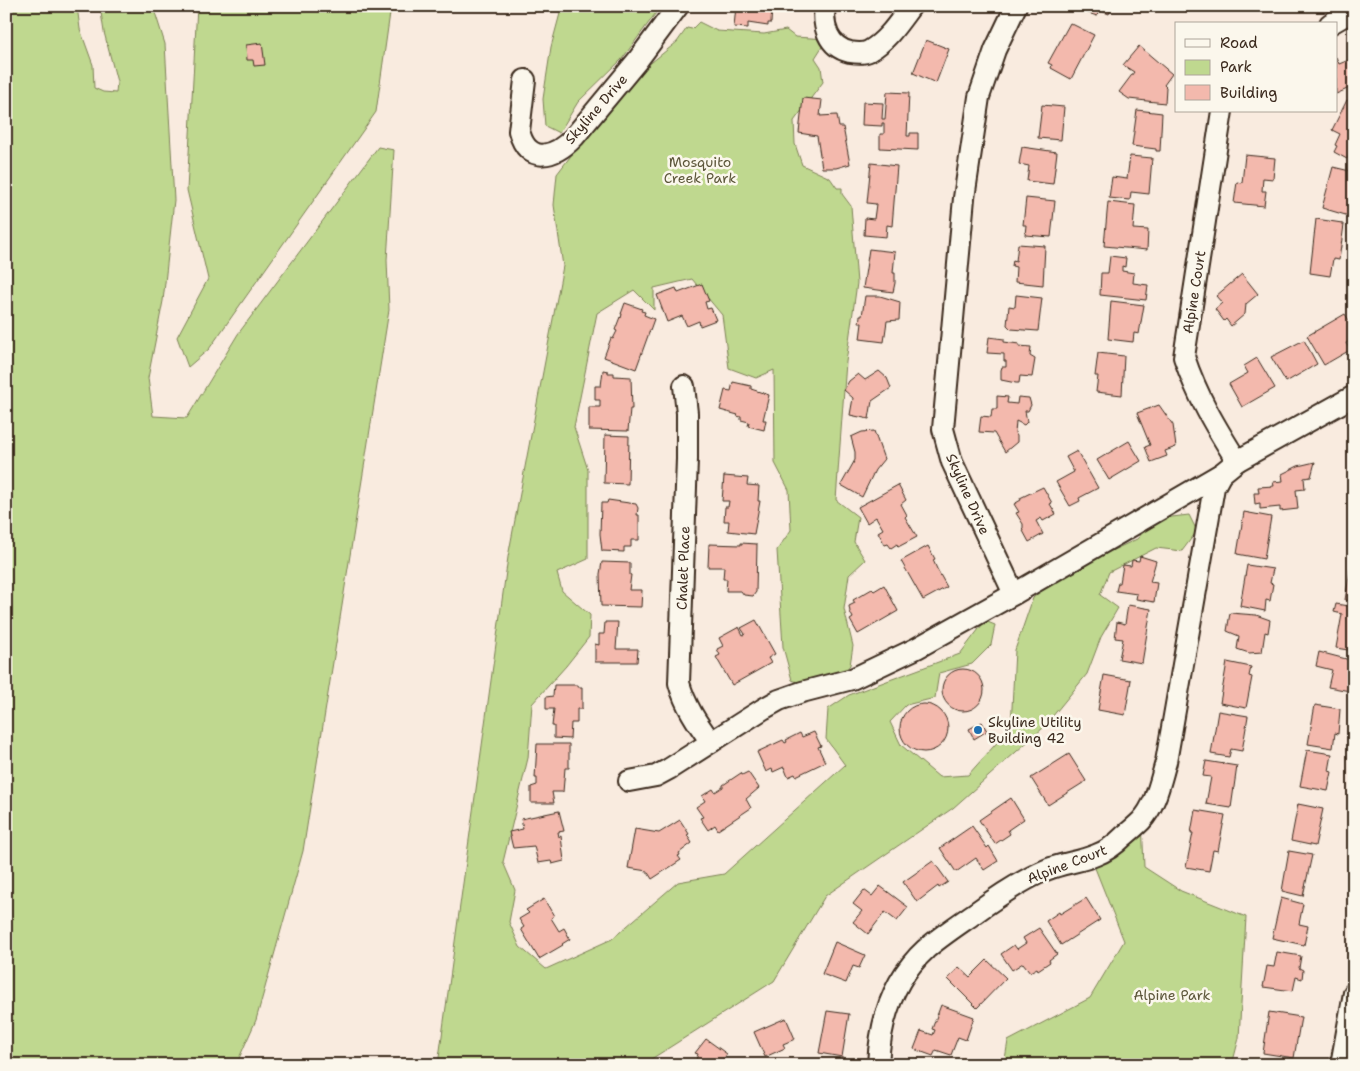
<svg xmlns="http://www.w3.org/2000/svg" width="1360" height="1071" viewBox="0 0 1360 1071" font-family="'Shantell Sans',sans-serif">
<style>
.green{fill:#bfd88f;stroke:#7d8156}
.building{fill:#f3b9ad;stroke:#3b2a1e}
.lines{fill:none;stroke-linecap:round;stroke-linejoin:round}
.street-casing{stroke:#3b2a1e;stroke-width:24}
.street{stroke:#fbf7ec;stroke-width:20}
.poi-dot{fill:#1f6fb2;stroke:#fbf7ec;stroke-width:2}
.labels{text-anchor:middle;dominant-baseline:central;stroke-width:5;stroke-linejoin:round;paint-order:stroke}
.street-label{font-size:14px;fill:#3b2a1e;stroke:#fbf7ec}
.park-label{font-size:14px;fill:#5c563a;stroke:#fbf7ec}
.poi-label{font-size:14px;fill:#3b2a1e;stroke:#fbf7ec;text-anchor:start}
</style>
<rect width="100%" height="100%" fill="#f9ebdf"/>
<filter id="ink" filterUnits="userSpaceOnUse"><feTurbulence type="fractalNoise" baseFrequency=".02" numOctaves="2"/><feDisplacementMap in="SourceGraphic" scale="10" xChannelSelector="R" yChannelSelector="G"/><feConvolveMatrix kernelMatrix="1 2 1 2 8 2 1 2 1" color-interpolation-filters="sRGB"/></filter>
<g filter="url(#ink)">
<g class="green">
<polygon points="6,6 77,6 80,29 93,65 94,88 103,92 116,93 117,82 104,32 100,6 153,6 165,44 174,200 163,301 148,378 153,416 187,418 238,334 378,147 394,150 387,260 389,310 303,851 256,1020 236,1065 6,1065"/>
<polygon points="197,6 391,6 376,112 209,349 188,367 177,337 208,279 187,190"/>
<polygon points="562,6 661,6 622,59 578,102 559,133 545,126 543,99 551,47"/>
<polygon points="699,22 717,31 764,34 786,30 795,37 827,39 815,58 821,67 823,82 794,121 795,144 802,165 830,178 837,188 842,188 842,194 851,206 857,283 846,362 836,500 858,517 854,542 865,560 849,575 844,609 853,646 850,665 828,693 792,680 783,647 777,550 791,530 789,490 775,463 774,370 756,378 729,368 722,315 692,279 654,288 654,310 634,290 597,313 574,427 588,470 588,559 557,573 562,591 590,615 589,637 566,666 532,704 528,758 503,862 515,890 509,922 520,947 546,969 612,939 678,882 724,874 845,765 826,739 828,709 849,695 960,654 985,621 995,625 991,645 972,664 939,673 935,698 906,705 890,722 901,745 939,777 968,775 1011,727 1015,650 1033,598 1057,576 1137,539 1155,519 1189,515 1197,531 1182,551 1156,548 1109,572 1100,595 1118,608 1101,637 1087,674 1043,728 953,808 825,896 774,981 645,1063 645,1065 438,1065 508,557 563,266 554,205 557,174 589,132 647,66 677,42 687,28 692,29"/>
<polygon points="1142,820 1144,867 1181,891 1246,917 1239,1038 1232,1065 1004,1065 1008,1041 1090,998 1124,941 1095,868"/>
</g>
<g class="building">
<polygon points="736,6 772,6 771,23 768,23 768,26 748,23 748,28 734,27"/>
<polygon points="1084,6 1112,6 1109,14 1099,10 1097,16 1082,11"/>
<polygon points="1070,23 1094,35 1071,79 1051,68 1052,65 1048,63"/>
<polygon points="926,40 949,49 936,83 913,73"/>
<polygon points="262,43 265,65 254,66 253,60 247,60 246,45"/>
<polygon points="1139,46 1172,74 1164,85 1166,87 1165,103 1129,99 1119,92 1134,72 1123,65"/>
<polygon points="1336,57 1339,64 1354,58 1354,86 1336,94"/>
<polygon points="887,92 909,93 907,136 910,136 910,133 918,133 918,150 880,148 880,134 884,134 884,123 882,123 882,126 862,125 863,102 883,103 882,119 885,119"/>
<polygon points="803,98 822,100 820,116 837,115 839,127 843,127 850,164 836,168 822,168 817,136 799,133"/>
<polygon points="1347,100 1354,104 1354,150 1352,154 1350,153 1347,159 1334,152 1337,146 1335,145 1340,134 1332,130"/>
<polygon points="1042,105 1064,107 1061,140 1038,138"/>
<polygon points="1137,110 1162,113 1160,151 1156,151 1156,149 1132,146"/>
<polygon points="1022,147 1057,152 1053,184 1027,181 1029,166 1019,164"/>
<polygon points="1245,155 1275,158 1273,179 1263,178 1262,191 1266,191 1264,206 1234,203 1237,182 1242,183"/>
<polygon points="1130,156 1152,158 1149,194 1131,192 1130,200 1109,198 1112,177 1127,179"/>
<polygon points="871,163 897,166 892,226 887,225 886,237 864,235 865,218 874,219 876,204 867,203"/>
<polygon points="1333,167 1354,172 1354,185 1352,193 1354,194 1354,200 1349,216 1322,208"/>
<polygon points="1026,198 1055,201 1051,237 1025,235 1026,225 1023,225"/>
<polygon points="1108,202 1135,205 1133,229 1148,230 1147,250 1104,246"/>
<polygon points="1316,219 1342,223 1342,225 1344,225 1339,260 1333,259 1330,276 1310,273"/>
<polygon points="1018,244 1045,246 1043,285 1015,282 1016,267 1012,266 1013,260 1016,261"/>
<polygon points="869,249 895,252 893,273 895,273 895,283 893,292 863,288"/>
<polygon points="1110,256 1126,258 1125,267 1122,266 1122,271 1134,273 1133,283 1148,285 1146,300 1100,295 1101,273 1108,273"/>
<polygon points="1242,274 1258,294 1246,304 1245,314 1231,326 1226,319 1224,321 1215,309 1222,303 1216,296"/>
<polygon points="702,284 709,301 705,302 707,309 711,308 716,320 700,326 699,321 687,326 682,316 667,322 657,295 676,288 678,293"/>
<polygon points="1016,295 1042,298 1038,331 1011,329 1007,325 1009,306 1015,307"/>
<polygon points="865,296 880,296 900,302 899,320 887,321 884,342 860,339 862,323 859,323 860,316 862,316"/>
<polygon points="1111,301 1144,305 1139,334 1134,333 1133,342 1108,339"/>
<polygon points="625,303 642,309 641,311 645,312 644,315 654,319 636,369 604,357 611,338 613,339 617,331 615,330 620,317 621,318 622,314 621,314"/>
<polygon points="1345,314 1354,328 1354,338 1346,343 1350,350 1324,365 1307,336"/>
<polygon points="989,337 1004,339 1004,342 1019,344 1019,346 1031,347 1030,356 1035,359 1032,377 1020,376 1019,383 1016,383 1001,380 1001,370 1002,367 1006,367 1006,361 1004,361 1004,354 987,353"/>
<polygon points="1304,340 1317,364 1286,382 1271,357"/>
<polygon points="1098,353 1124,356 1122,395 1096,392 1098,376 1095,376"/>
<polygon points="1257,358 1275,388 1242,407 1229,384 1248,373 1244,366"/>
<polygon points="603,370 608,371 608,373 614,373 614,376 631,377 632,409 630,409 628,431 589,430 589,407 600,407 600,400 595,400 595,386 601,386"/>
<polygon points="879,371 887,378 891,388 872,401 869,419 850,415 853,398 844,390 849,381 858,374 865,380"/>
<polygon points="733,382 751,386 751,389 769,395 763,420 766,420 764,430 748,426 749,422 741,420 741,417 737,416 738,415 720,410 725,390 731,391"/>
<polygon points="997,396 1008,397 1007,403 1017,404 1018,397 1029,398 1031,405 1028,411 1025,411 1027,422 1024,425 1016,421 1015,433 1017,436 1017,442 1005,452 994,433 979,432 981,416 991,417 992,409 997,409"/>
<polygon points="1159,405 1173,425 1176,447 1165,451 1167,456 1151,462 1145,447 1150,445 1137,413"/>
<polygon points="874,431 884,459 875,470 862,497 841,485 855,460 855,452 851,437 862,432"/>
<polygon points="605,435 629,436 628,484 604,483"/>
<polygon points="1129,441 1141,461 1109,480 1097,460"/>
<polygon points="1077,451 1098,488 1079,498 1080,501 1070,506 1056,482 1074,472 1066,457"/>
<polygon points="1315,462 1311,477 1304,478 1305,489 1296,490 1298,509 1280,511 1280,507 1260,509 1260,503 1255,504 1254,493 1259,493 1258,487 1274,486 1273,482 1283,481 1282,474 1298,466"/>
<polygon points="724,476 748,478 747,485 759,486 758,501 760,501 754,534 728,531 729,521 724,521 725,507 728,507 729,501 722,501"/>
<polygon points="898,485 906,500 901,504 907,515 905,517 917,537 898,547 897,544 891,548 888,544 885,545 878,532 883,529 876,517 867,523 858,507"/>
<polygon points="1043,487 1052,503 1050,504 1056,514 1043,521 1041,518 1036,521 1043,534 1029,542 1022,529 1023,528 1023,524 1016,513 1019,512 1014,504 1021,500 1020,498"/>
<polygon points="608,500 636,504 638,508 637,515 639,515 639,540 631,540 631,547 624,547 624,552 602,551 600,534 601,503 607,503"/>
<polygon points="1244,512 1271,517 1264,559 1237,554"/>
<polygon points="741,543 757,544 756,592 753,596 744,595 741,591 726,591 727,579 723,579 724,567 708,567 709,544 741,545"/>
<polygon points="928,546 935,559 933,560 937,569 947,587 923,600 901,561"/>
<polygon points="1140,556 1156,561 1150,582 1157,583 1154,602 1136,599 1137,594 1116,591 1118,583 1120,583 1123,565 1131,566 1132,560 1139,561"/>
<polygon points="602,562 630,563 630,575 631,575 629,590 642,590 641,607 601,606 600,574"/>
<polygon points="1247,565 1273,569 1270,583 1273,584 1270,601 1266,600 1265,611 1240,606"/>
<polygon points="1351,565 1354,566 1354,601 1345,600"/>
<polygon points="884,585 898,611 858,634 850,620 853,618 850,612 849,606 855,603 853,600 872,589 874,591"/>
<polygon points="1336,604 1354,607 1354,651 1336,648 1342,614 1334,612"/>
<polygon points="1128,605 1151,609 1142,663 1119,659 1123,639 1115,638 1117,622 1125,624"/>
<polygon points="1230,613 1256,615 1270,620 1268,633 1265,632 1262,652 1249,653 1237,649 1239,636 1227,631"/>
<polygon points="756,620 775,654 768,658 771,663 732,685 716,657 720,655 717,649 723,646 719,638 739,627 743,635 745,634 741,628"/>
<polygon points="605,622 618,622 616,649 638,649 637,662 595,662 595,644 599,645 599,634 604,634"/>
<polygon points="1319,652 1354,661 1354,679 1350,691 1328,687 1332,670 1316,666"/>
<polygon points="1227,662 1251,667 1249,676 1252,677 1246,708 1220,703"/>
<circle cx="963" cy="690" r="21"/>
<polygon points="1104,675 1131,680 1125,715 1098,710"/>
<polygon points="554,685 578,685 578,687 582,687 582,709 577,709 577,723 571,723 570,739 554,738 554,726 552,726 554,709 546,709 546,697 553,696"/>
<circle cx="924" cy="728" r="24"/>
<polygon points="1315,705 1340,709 1338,734 1335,733 1333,748 1308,744"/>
<polygon points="1218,711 1248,716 1242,751 1231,749 1229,757 1211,754"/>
<polygon points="982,722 987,731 974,739 969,729"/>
<polygon points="814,732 821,746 818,747 825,762 796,776 795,774 788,777 784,767 773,772 772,769 766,772 757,752 783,740 785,743 787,742 786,740 800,733 802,737"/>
<polygon points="537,744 569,744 569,768 565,768 563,792 552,792 554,803 531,803 531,787 537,785 537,778 535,778"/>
<polygon points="1307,750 1332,754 1329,771 1332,772 1328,791 1300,786"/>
<polygon points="1069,754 1086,781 1048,805 1031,778"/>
<polygon points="1206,761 1237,766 1231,808 1206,804 1211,777 1203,776"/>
<polygon points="748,772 759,788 746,799 751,808 718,830 715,825 708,830 700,818 703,817 696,807 705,801 702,796 713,789 715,792 723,787 723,785 741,773 742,775"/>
<polygon points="1011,798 1024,819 1008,830 1010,834 995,844 979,820"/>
<polygon points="1298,804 1323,809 1315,846 1291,841"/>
<polygon points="1195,810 1225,815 1218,851 1213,850 1209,871 1186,867 1193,833 1191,833"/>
<polygon points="559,811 564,831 558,832 559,837 561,836 564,861 552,864 551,861 538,863 534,846 513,848 509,832 523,829 521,819"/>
<polygon points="680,820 689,834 687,835 692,843 679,853 680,855 678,856 681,860 652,879 647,871 628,868 635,829 659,833"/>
<polygon points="972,826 987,848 989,846 998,861 984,870 976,858 956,872 940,848"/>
<polygon points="1289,851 1312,855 1303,896 1282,891"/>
<polygon points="933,861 948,882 939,888 938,886 917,902 903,882"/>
<polygon points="880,886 908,907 897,921 885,912 868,934 853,922 862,911 853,904 864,890 872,896"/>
<polygon points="1086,898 1100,920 1061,945 1046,921 1059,912 1060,914"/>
<polygon points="1281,898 1303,904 1299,924 1308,926 1304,945 1272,938"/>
<polygon points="544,899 554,916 551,918 559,931 564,928 570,939 562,944 563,945 539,959 521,929 524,927 519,919 529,913 526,910"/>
<polygon points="1039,928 1057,954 1049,960 1050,962 1038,970 1037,968 1030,972 1023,963 1012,970 1001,954 1014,945 1017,949 1026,943 1023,938"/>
<polygon points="835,942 865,955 859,968 853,966 846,983 822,974"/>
<polygon points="1277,952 1301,956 1299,968 1303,970 1302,979 1296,977 1293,991 1263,987 1267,966 1274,967"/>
<polygon points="987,960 1006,978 977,1008 948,979 959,967 970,977"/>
<polygon points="941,1005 974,1017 966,1040 958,1037 951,1055 936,1050 933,1056 914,1049 921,1031 933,1035 935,1030 932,1029"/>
<polygon points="827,1011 849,1014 842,1057 819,1053"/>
<polygon points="1269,1012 1301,1017 1294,1058 1263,1053"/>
<polygon points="786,1018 795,1039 783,1044 785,1048 765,1057 754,1032"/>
<polygon points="706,1039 727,1054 720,1065 694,1065 698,1054 695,1053"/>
</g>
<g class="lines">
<defs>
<g id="street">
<path d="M825,6C822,26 828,47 850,52C856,53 863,54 869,51C887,41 899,22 911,6"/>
<polyline points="1330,24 1354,10"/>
<path d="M525,80L519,131C528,166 555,157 574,137L637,61L678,6"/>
<path d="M1222,111L1184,357C1197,396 1215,426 1237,461"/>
<path d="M684,386L687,413V459L679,683C685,705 697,723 711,742"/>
<polyline points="1014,594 952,462 943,429 964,198 979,97 995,50 1016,6"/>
<polyline points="629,781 656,776 669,769 763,709 779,700 802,692 852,679 917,648 1014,594 1221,474 1237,461 1354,396"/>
<path d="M878,1065C880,1021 893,979 926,949C941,936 958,925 975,913C997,897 1020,881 1046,870C1062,863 1080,862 1096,855C1107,851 1116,844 1124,836C1130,831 1136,826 1141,821C1156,805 1160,782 1166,762L1214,487L1221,474"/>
<polyline points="1341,1065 1354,993"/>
</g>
</defs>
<use href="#street" class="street-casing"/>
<use href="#street" class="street"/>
</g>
</g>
<circle class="poi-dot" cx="978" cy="730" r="5"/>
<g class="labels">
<g class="street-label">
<text transform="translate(596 109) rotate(-49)">Skyline Drive</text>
<text transform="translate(1194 292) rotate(-81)">Alpine Court</text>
<text transform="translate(968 494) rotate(66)">Skyline Drive</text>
<text transform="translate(683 568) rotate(-88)">Chalet Place</text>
<text transform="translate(1067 864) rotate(-21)">Alpine Court</text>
</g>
<g class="park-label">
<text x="700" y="162">Mosquito<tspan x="700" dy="16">Creek Park</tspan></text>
<text x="1172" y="995">Alpine Park</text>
</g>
<g class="poi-label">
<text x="988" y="722">Skyline Utility<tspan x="988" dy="16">Building 42</tspan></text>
</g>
</g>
<rect width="1360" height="1071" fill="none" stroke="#fbf7ec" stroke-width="25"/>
<rect x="12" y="12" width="1335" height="1046" fill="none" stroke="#3b2a1e" stroke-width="2" filter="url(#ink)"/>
<rect x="1175" y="22" width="162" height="90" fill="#fbf7ec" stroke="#aea59a"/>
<rect x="1185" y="39" width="25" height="8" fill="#fbf7ec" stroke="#aea59a"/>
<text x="1220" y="48" font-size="15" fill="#3b2a1e">Road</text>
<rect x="1185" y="60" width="25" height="15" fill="#bfd88f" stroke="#aea59a"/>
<text x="1220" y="72" font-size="15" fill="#3b2a1e">Park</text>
<rect x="1185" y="85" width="25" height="15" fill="#f3b9ad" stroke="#aea59a"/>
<text x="1220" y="98" font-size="15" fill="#3b2a1e">Building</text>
</svg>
